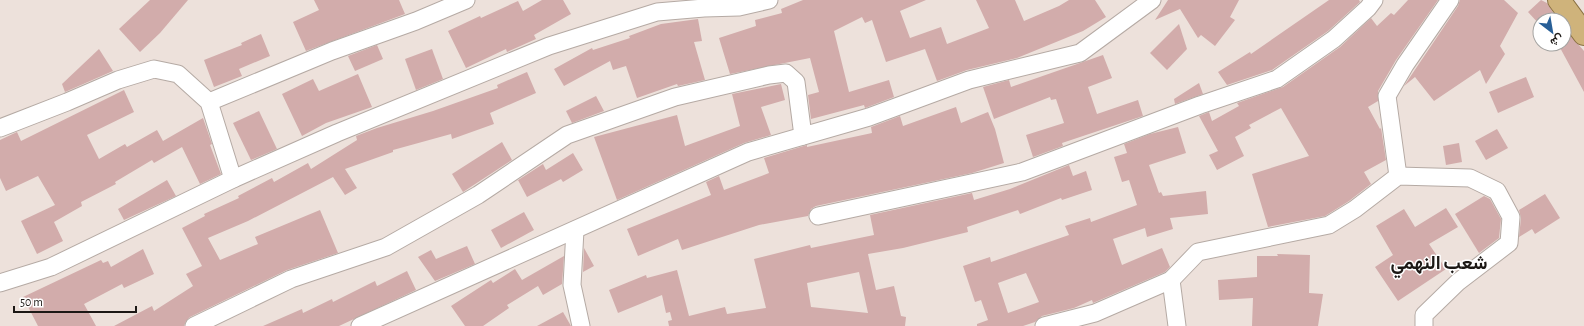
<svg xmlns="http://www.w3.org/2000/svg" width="1584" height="326" viewBox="0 0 1584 326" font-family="'Alegreya Sans',Vazirmatn,sans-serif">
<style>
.building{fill:#d2acab;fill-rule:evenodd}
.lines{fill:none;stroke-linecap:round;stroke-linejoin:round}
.minor-casing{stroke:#b5aaa4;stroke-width:19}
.trunk-casing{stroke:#897042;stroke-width:24}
.minor{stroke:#fff;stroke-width:17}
.trunk{stroke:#cfb37b;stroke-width:22}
.labels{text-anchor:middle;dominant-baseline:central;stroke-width:3;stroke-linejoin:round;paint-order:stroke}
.district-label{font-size:19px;font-weight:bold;fill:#1c1815;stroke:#fff}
</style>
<rect width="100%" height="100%" fill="#ede1db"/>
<g class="building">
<polygon points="150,0 188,0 160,33 140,52 119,29"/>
<polygon points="314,0 399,0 405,14 306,51 293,22 319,10"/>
<polygon points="542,0 563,0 571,14 534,35 536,39 507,52 506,49 466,68 448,31 480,16 481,18 518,1 523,11"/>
<polygon points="803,0 926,0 900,11 910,38 941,27 947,44 989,28 976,0 1015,0 1024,21 1059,6 1069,0 1095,0 1106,17 1083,31 1017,58 967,70 937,81 925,49 886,62 872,20 865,23 862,17 834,31 849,92 889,80 894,97 865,108 864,105 811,119 808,95 819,92 810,58 730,74 719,38 756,26 755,20 782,13 781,9"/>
<polygon points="1168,0 1239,0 1230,17 1235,20 1215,46 1201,35 1198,38 1180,9 1155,20"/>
<polygon points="1329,0 1359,0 1360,2 1328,31 1272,70 1227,85 1218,72 1250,52 1251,54"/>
<polygon points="1408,0 1438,0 1396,60 1378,91 1378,101 1368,107 1380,129 1381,128 1386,160 1364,172 1371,184 1349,201 1325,216 1268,227 1252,174 1309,156 1281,108 1249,125 1251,128 1235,137 1244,156 1217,170 1209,155 1218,151 1199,116 1209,112 1212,121 1239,106 1237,103 1283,87 1340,47 1371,18 1377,26 1391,13 1394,15"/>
<polygon points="1460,0 1504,0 1518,13 1500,46 1505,54 1486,84 1480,70 1434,101 1415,77 1404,86 1458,6"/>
<polygon points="1541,0 1547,3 1558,20 1540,20 1540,25 1528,12"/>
<polygon points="698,19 702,41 694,42 705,80 678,86 677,84 637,98 626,66 613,70 610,61 564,86 554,69 592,48 593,50 630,38 629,36 661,24"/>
<polygon points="1179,24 1187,49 1167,70 1150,53"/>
<polygon points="1564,28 1584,51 1584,92 1558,44 1564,44"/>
<polygon points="261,34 270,56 239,69 242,76 214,87 204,60 242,45 241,43"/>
<polygon points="377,45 383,59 355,71 348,56"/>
<polygon points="99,49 113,71 65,92 62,84"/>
<polygon points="432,49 443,79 416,90 405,59"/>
<polygon points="1103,55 1112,78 1088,87 1097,114 1138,100 1143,116 1062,143 1063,146 1033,157 1026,135 1064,123 1056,99 1051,100 1050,97 994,119 983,87 1009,80 1011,87"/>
<polygon points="527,72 536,93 490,113 494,124 452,139 451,134 393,150 393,152 345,169 357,188 345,195 333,177 248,221 208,238 220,260 258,244 255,237 320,210 338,253 287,270 190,317 186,321 184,326 114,326 152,306 154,311 193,286 186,274 202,266 182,228 205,216 204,214 239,198 238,196 272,178 274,182 308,163 311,169 357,140 356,136 377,128 433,111 498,88 497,85"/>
<polygon points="358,74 372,107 326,123 302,136 282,94 313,79 319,91"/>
<polygon points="1526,77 1534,97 1498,113 1489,92"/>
<polygon points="1199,83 1203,94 1175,104 1174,99"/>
<polygon points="781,84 785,100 761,107 771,135 744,143 617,200 594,137 677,115 685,146 740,126 732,94"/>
<polygon points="124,90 134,112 87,135 99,159 125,144 127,147 157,130 163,141 203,118 212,144 210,145 221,174 200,184 182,147 154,163 152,160 115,182 116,184 81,202 82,206 54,222 63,241 37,254 21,221 55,205 38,176 6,191 0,178 0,140 17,132 21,141"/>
<polygon points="596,96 604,111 572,123 566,111"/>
<polygon points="956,107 961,123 988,112 995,129 1004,163 972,173 816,206 811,209 808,216 759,225 682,250 678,239 638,256 627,229 711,195 706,182 719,176 724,190 769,173 764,158 807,145 807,147 872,133 871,127 900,116 903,126"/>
<polygon points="259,111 277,149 251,160 233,123"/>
<path d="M1178,127L1186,153L1149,165L1159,193L1161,192L1163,196L1206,191L1208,214L1170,218L1173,229L1147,237L1145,228L1113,239L1122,265L1162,248L1170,267L1165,272L1093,303L1092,300L1074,308L1042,316L1035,322L1023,326H977V324L988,320L981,300L975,302L963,266L990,257L991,262L1069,235L1065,226L1090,218L1091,222L1137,205L1129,180L1122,182L1114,157L1127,153L1124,144L1150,134ZM1026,273L1039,302L1008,313L998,283Z"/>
<polygon points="1497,129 1508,148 1486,160 1475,141"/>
<polygon points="502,142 512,160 463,192 452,174"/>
<polygon points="1459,143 1462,162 1446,165 1443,146"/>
<polygon points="573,153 583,170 563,182 561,179 527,197 518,180 509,186 543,164 546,170"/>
<path d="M1069,165L1073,176L1086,171L1092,190L1062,200L1061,198L1020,214L1018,210L967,227L968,232L903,248L868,254L876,290L894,286L901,316L906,317L905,326H669L668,321L672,320L670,312L666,313L662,295L618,313L609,290L646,275L647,278L677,270L689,316L725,307L727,314L766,308L754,259L810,245L811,248L874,235L870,215L972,193L974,200L1010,189ZM859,272L868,313L811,307L807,283Z"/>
<polygon points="167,180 176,196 124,220 118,209"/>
<polygon points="1545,194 1560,218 1535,234 1532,229 1519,237 1521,218 1519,210"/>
<polygon points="1484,196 1490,199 1501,219 1499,238 1479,253 1455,214"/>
<polygon points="1446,208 1458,227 1429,244 1446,269 1398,301 1375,267 1393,255 1376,226 1404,209 1415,227"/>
<polygon points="524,212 534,230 501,248 491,230"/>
<polygon points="467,246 475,264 435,281 418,257 431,250 436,259"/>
<polygon points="584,248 594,266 583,272"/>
<polygon points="143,249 154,274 124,288 122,284 84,304 96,326 38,326 23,297 101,260 103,263 108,261 111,267"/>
<polygon points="1277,254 1310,255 1309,293 1323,294 1318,326 1252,326 1253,298 1219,300 1218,280 1257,277 1257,256 1278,256"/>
<polygon points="564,256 562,284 543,295 538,286 507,305 509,308 483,326 465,326 451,306 491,280 493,283 515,269 522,280"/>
<polygon points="407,271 416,290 339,326 263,326 302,309 303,313 332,299 333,302 375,281 377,286"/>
<polygon points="563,312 571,326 537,326"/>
</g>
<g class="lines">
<defs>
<g id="minor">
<polyline points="209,102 332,51 416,21 466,0"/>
<polyline points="0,128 67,102 118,80 154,69 178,74 209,102 233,179"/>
<polyline points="1398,176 1387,96 1405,65 1450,0"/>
<polyline points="818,216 1022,172 1200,105 1277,79 1334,39 1368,8 1374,0"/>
<polyline points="575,230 572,285 581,326"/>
<polyline points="1171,280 1177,326"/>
<polyline points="0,283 51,267 233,179 337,133 549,46 657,12 704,8 739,7 769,0"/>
<polyline points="194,326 291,279 386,247 478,195 567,135 675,97 769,75 786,73 796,82 803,136"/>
<polyline points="360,326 748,152 869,117 969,80 1080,53 1152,0"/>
<polyline points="1044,326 1095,313 1171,280 1198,252 1329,225 1355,209 1398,176 1470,178 1497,191 1511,217 1509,243 1458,282 1424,315 1424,326"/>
</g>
<polyline id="trunk" points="1559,0 1584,34"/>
</defs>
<use href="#minor" class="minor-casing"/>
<use href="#trunk" class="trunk-casing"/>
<use href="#minor" class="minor"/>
<use href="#trunk" class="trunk"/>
</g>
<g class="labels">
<g class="district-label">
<text x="1439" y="263">شعب النهمي</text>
</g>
</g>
<g transform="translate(1552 32) rotate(149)"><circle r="19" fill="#ffffff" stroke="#a4a3a1"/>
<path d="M0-3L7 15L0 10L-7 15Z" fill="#285f97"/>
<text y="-6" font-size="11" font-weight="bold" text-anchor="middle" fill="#1c1815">ش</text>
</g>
<path d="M14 306v6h122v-6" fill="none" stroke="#1c1815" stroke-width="2"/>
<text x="20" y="306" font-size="12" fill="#1c1815" stroke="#ffffff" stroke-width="3" paint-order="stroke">50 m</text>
</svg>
